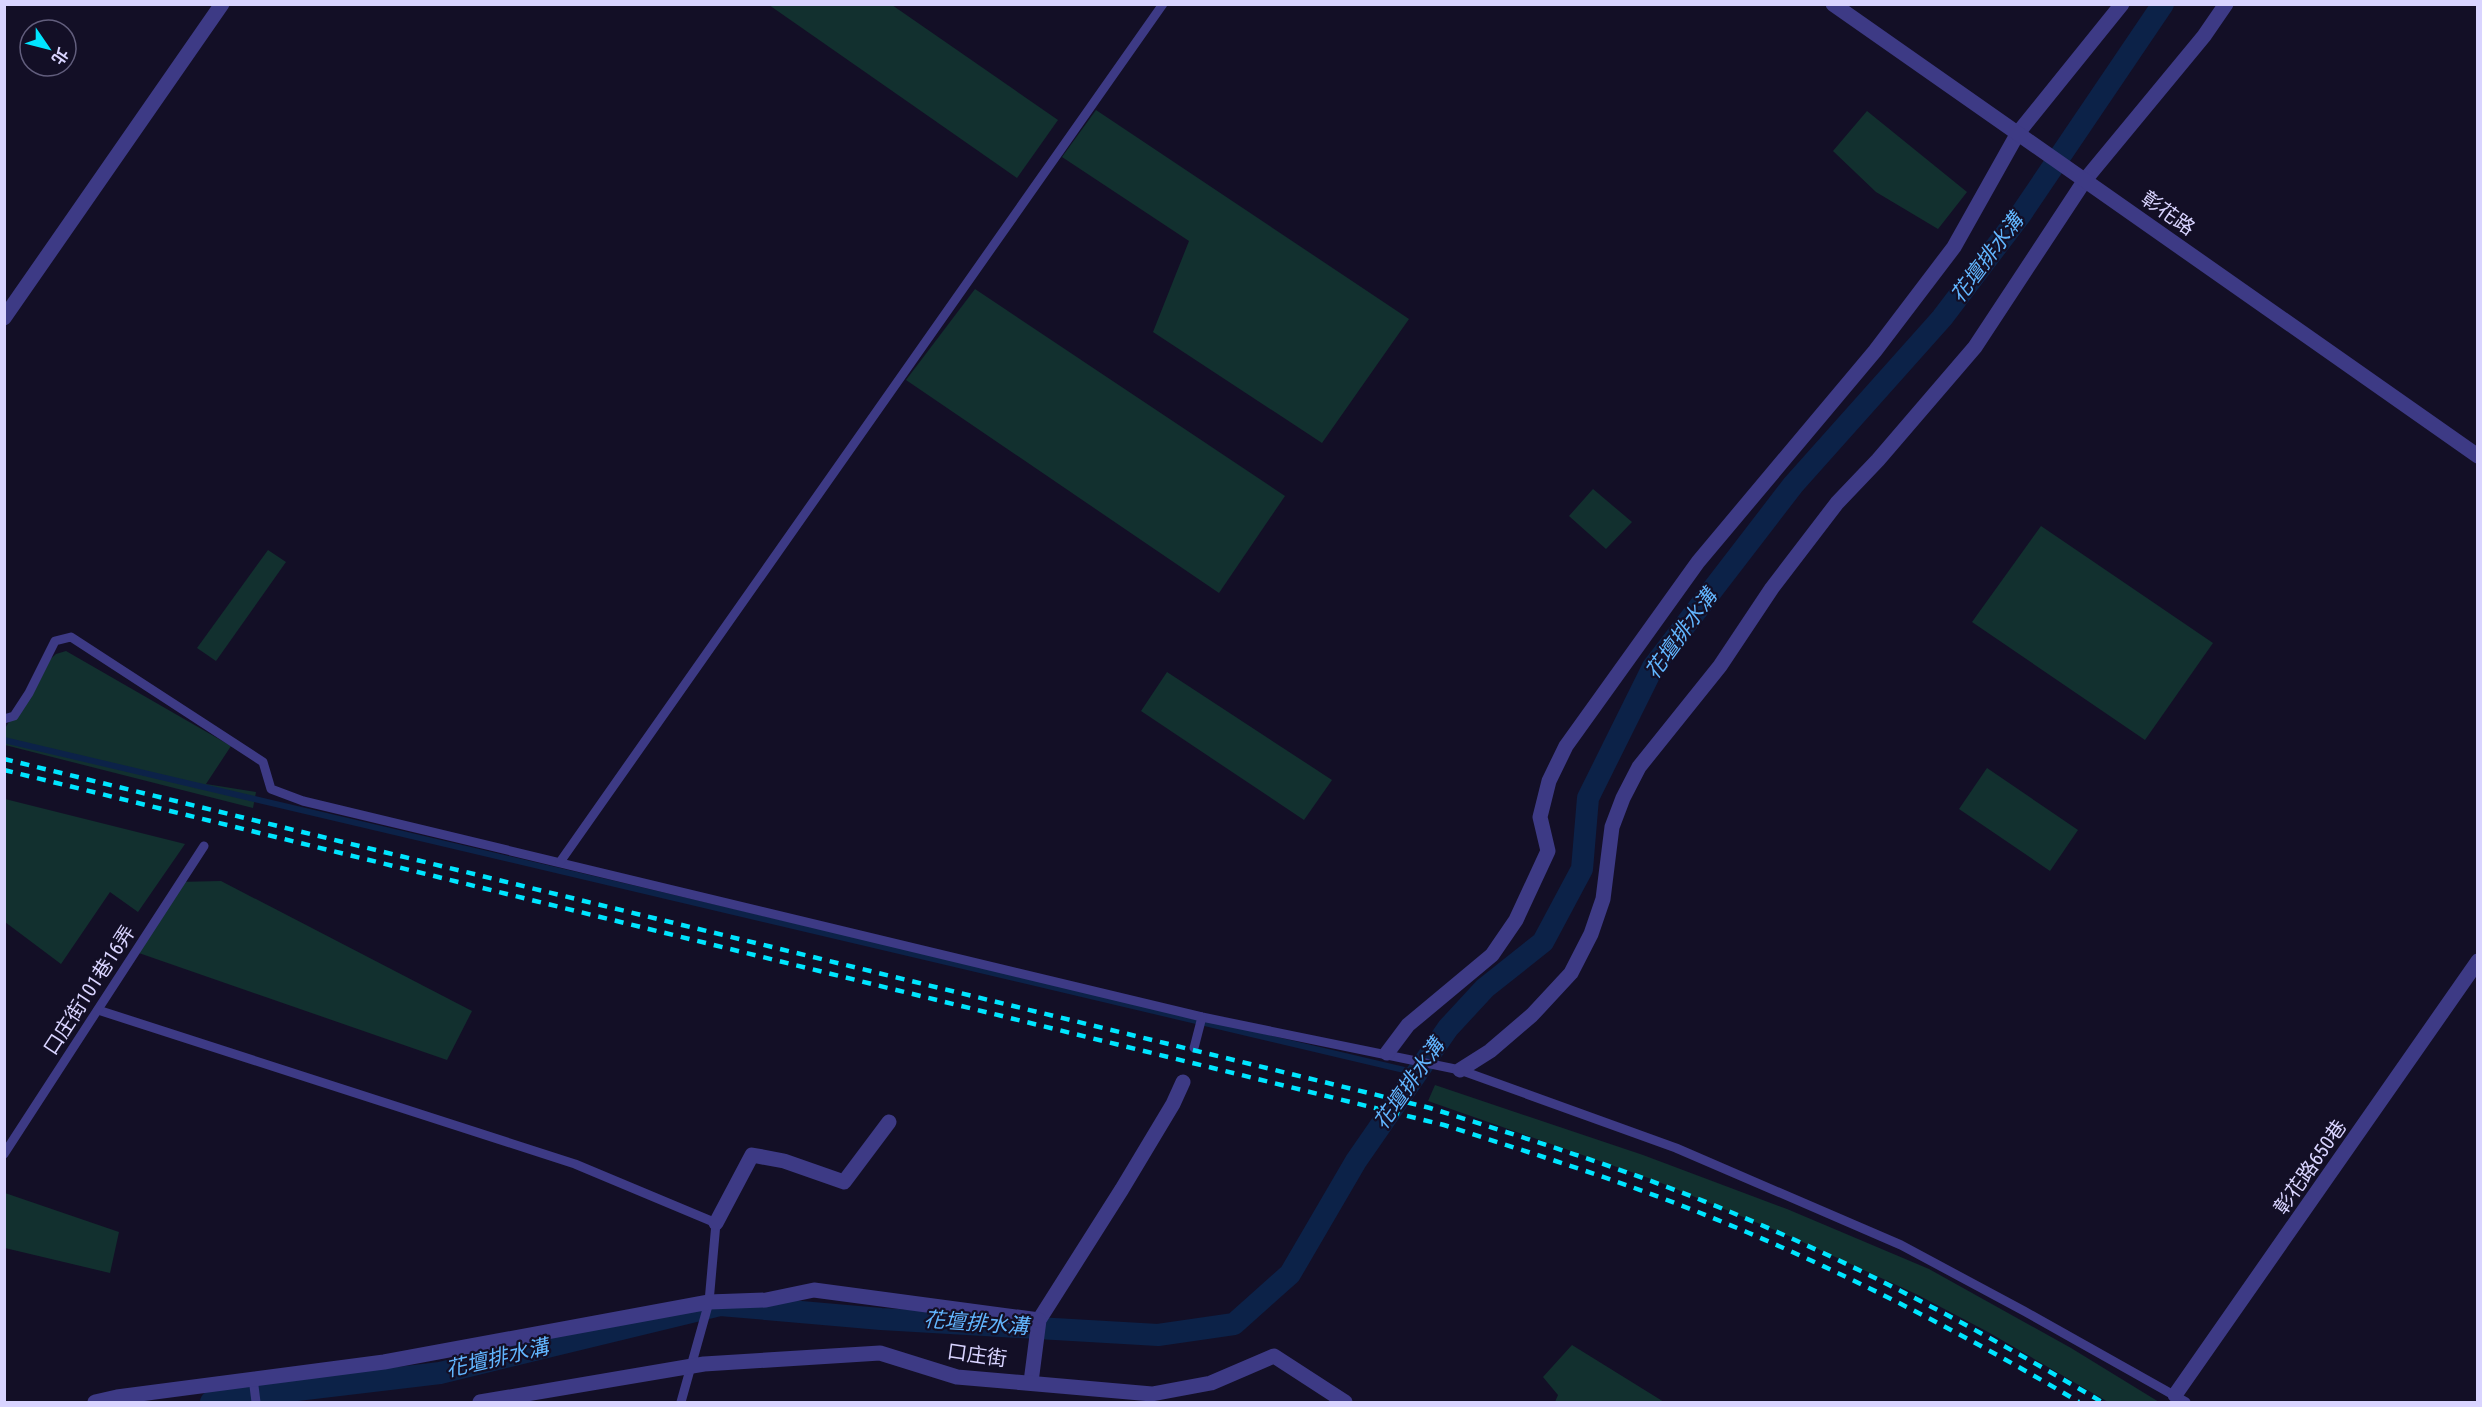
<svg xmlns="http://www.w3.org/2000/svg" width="2482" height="1407" viewBox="0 0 2482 1407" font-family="'Roboto Condensed','Noto Sans TC',sans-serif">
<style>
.green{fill:#12302f}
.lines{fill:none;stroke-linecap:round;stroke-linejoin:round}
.stream{stroke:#0c2248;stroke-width:6}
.canal{stroke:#0c2248;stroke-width:22}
.service{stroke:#3d3a85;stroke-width:9}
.minor{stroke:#3d3a85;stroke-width:15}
.tertiary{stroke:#3d3a85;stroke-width:15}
.rail{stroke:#00e5ff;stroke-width:4.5;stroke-dasharray:9 8;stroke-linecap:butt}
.labels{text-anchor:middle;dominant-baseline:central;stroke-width:4.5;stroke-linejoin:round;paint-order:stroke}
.street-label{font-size:20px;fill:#d9d4ff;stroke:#130f26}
.water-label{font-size:21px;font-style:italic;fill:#62b6ff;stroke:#130f26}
</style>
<rect width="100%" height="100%" fill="#130f26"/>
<g class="green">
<polygon points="769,5 892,5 1058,120 1017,178"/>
<polygon points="1096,110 1409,319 1322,443 1153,332 1189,241 1062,157"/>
<polygon points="1867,111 1967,192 1938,229 1876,192 1833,151"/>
<polygon points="975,289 1285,496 1219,593 906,380"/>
<polygon points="1593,489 1632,522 1606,549 1569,516"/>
<polygon points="2041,526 2213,643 2145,740 1972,622"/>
<polygon points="268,550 286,562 216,661 197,648"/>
<polygon points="66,651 231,746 206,784 256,792 253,808 5,745 4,730 44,665 56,654"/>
<polygon points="1167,672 1332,780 1304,820 1141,711"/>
<polygon points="1987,768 2078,830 2050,871 1959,809"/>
<polygon points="5,799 185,844 138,912 110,892 61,964 5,922"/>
<polygon points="221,881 472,1011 447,1060 136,952 176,882"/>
<polygon points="1435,1085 1643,1155 1787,1209 1929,1269 2071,1348 2159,1402 2108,1402 1988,1332 1916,1294 1796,1239 1654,1180 1428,1101"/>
<polygon points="5,1193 119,1232 110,1273 5,1248"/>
<polygon points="1572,1345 1664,1402 1555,1402 1558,1395 1543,1377"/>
</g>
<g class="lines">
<polyline class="stream" points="4,740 1417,1073"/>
<polyline class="canal" points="211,1402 230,1398 440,1373 720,1305 881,1319 1158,1335 1234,1324 1290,1274 1356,1161 1448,1028 1485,988 1543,942 1582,869 1588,798 1653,667 1793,485 1942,318 2021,214 2163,4"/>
<g class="service">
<polyline points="4,719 14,716 29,693 55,641 71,637 263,762 271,789 303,801 1202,1017 1460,1070 1676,1148 1901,1245 2024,1311 2186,1402"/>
<polyline points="560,862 1163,4"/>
<polyline points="98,1010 575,1164 716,1223 709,1302 681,1402"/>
<polyline points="1194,1048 1202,1017"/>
<polyline points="4,1154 204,846"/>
<polyline points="253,1378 256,1402"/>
</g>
<g class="minor">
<polyline points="4,318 222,4"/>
<polyline points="1387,1053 1408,1025 1492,955 1516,920 1548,851 1540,817 1549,781 1566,746 1698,562 1875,351 1954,247 2018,133 2122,4"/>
<polyline points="1460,1070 1490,1051 1532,1015 1571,973 1591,934 1603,899 1612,827 1623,798 1639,767 1720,666 1772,588 1837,503 1878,460 1975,347 2085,180 2204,36 2226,4"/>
<polyline points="716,1223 752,1155 784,1161 844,1182 889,1122"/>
<polyline points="1031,1382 1039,1320 1122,1189 1173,1104 1183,1082"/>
<polyline points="2175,1395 2478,961"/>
<polyline points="95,1402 117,1397 384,1362 709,1302 766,1300 814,1290 1039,1320"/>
<polyline points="480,1402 704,1364 880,1353 957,1377 1152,1394 1211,1383 1274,1356 1345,1402"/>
</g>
<polyline class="tertiary" points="1833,4 2478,456"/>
<g class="rail">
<path d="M4,759L1430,1108C1519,1136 1609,1164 1696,1198C1838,1254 1971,1325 2102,1402"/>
<path d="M4,770L1444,1125C1528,1152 1612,1178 1693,1210C1827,1263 1956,1329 2079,1402"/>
</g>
</g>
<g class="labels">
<g class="street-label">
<text transform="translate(2168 213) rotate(35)">彰花路</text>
<text transform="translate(89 990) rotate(-57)">口庄街101巷16弄</text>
<text transform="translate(2310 1167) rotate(-55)">彰花路650巷</text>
<text transform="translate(977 1355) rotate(8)">口庄街</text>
</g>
<g class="water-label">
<text transform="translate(1987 258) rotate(-53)">花壇排水溝</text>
<text transform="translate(1681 634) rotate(-54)">花壇排水溝</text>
<text transform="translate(1409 1084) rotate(-55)">花壇排水溝</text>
<text transform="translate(976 1323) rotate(4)">花壇排水溝</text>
<text transform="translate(497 1358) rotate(-13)">花壇排水溝</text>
</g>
</g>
<rect width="2482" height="1407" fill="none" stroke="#d9d4ff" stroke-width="12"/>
<g transform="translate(48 48) rotate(125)"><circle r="28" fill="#130f26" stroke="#625e7d" stroke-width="1.5"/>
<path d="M0-4.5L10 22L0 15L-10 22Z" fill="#00e5ff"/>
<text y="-9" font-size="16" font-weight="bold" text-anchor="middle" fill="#d9d4ff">北</text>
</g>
</svg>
